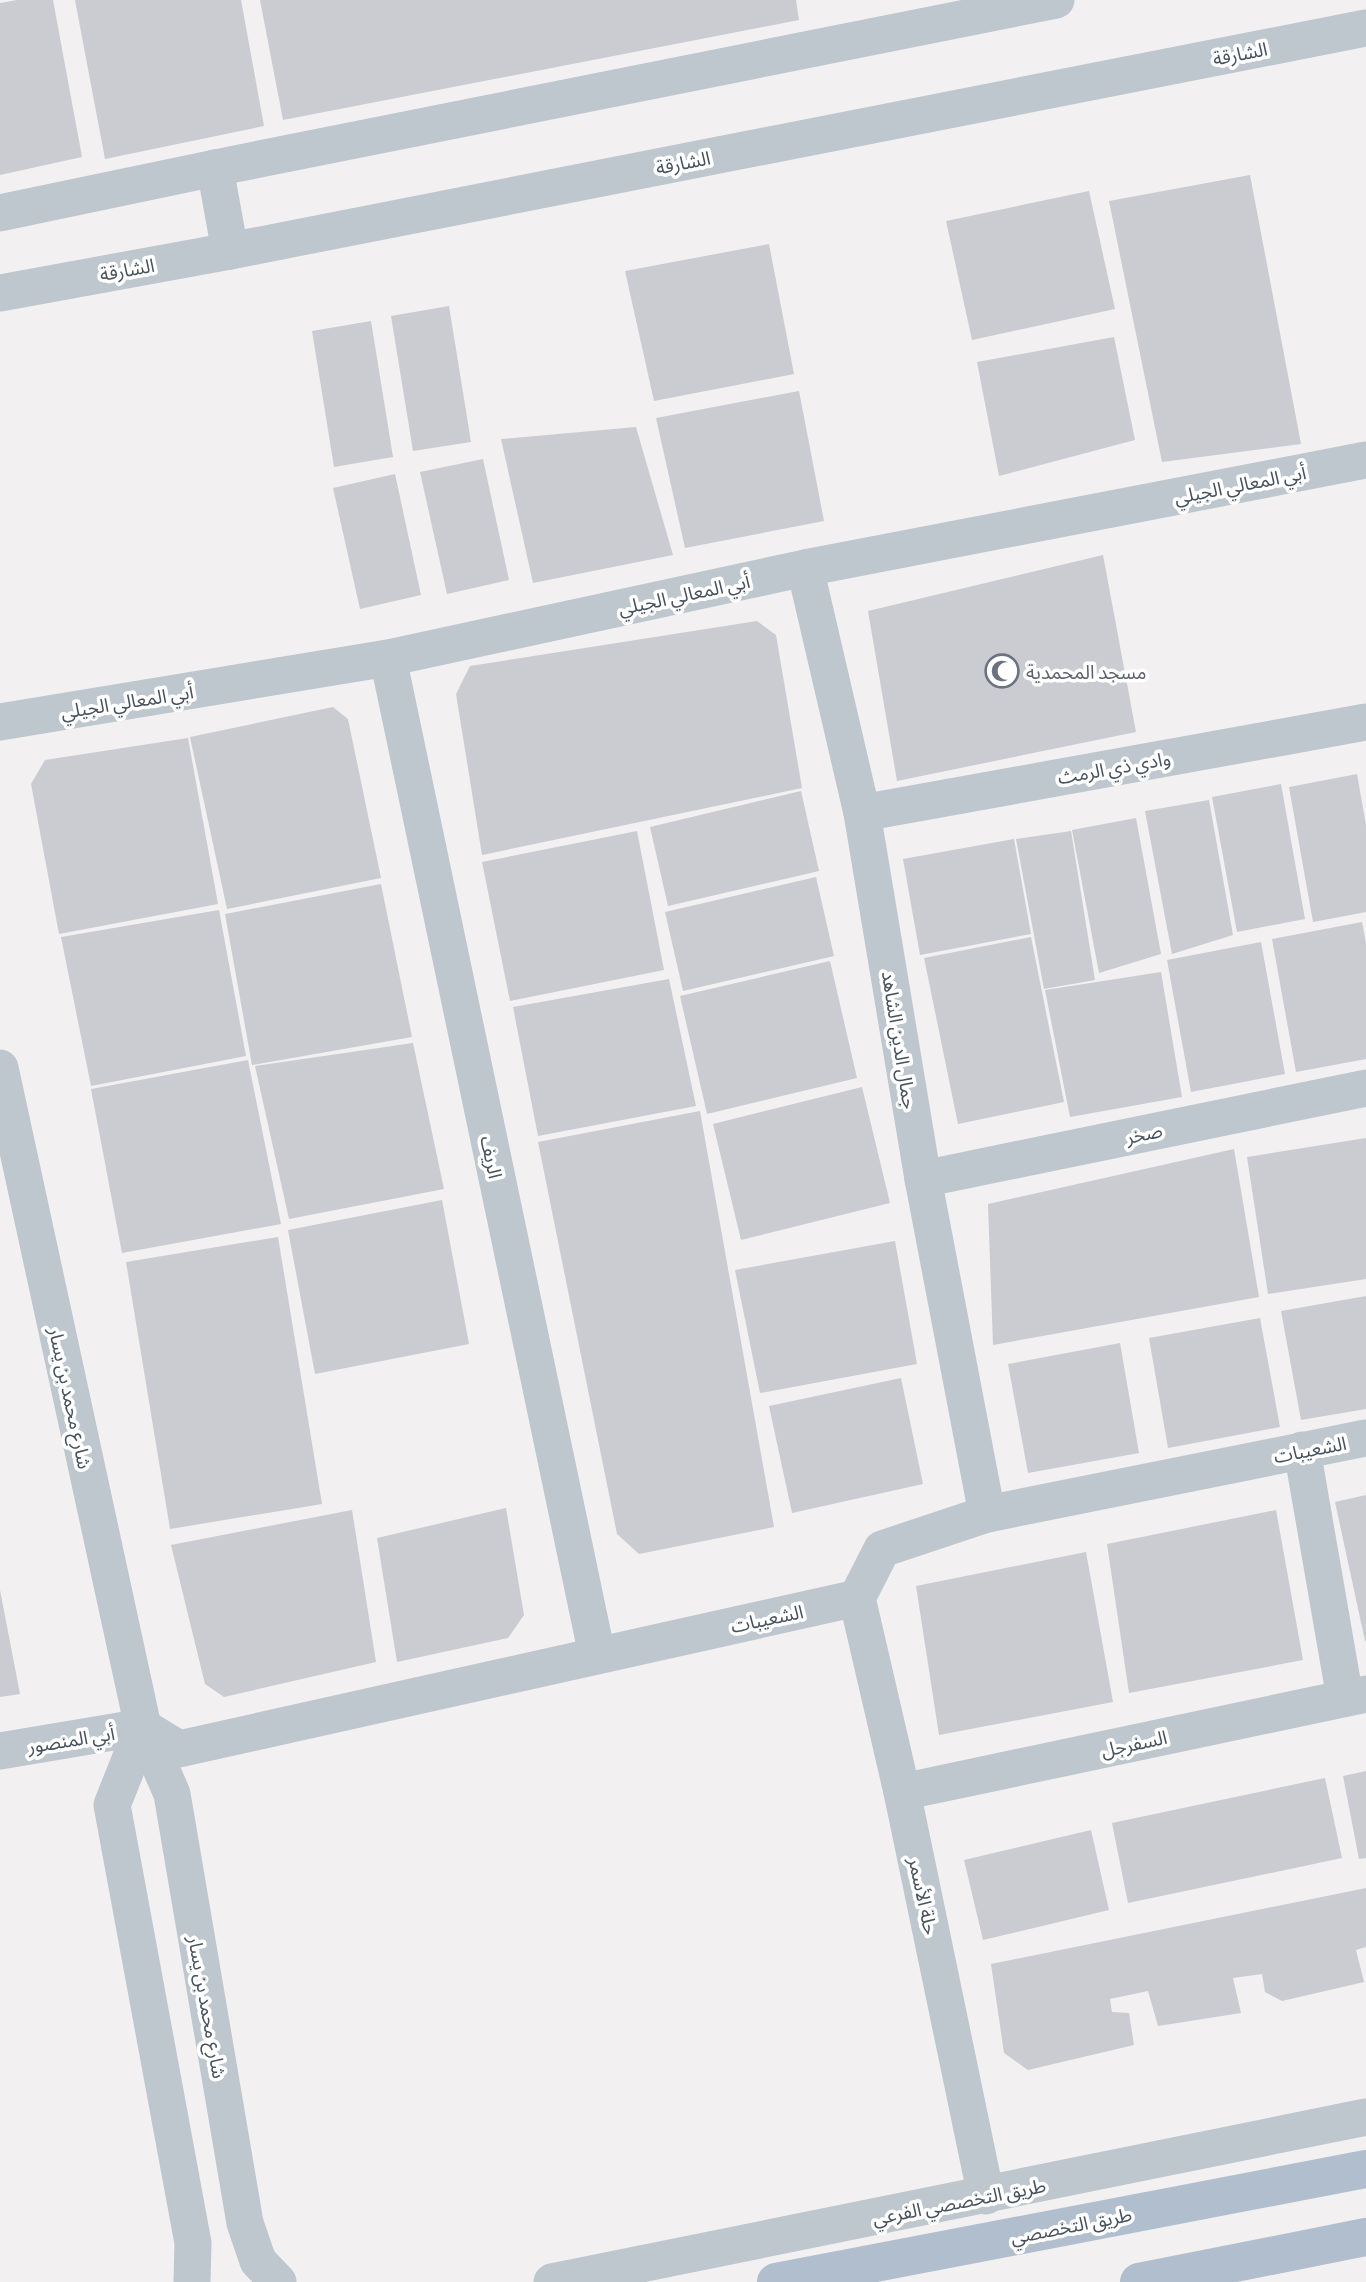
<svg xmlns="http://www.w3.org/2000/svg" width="1366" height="2282" viewBox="0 0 1366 2282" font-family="Commissioner,'Noto Sans Arabic',sans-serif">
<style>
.building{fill:#caccd2}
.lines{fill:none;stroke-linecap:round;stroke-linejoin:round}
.minor{stroke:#bec6ce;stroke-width:37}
.major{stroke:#b0bece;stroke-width:38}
.labels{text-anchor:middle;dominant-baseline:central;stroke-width:7;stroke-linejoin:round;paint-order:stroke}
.street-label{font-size:19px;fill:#48525d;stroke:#fff}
.worship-label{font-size:19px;fill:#5b616d;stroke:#fff;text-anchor:start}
</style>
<rect width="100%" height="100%" fill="#f2f0f0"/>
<g class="building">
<polygon points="17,0 53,0 82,157 0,175 0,3"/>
<polygon points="75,0 241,0 264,126 105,159"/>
<polygon points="260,0 796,0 799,20 283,120"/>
<polygon points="1250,175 1301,444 1162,462 1109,201"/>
<polygon points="1089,191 1115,309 972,340 946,221"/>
<polygon points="769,244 794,374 654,401 625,271"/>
<polygon points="449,306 471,442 413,451 391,316"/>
<polygon points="371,321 393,457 334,467 312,331"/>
<polygon points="1114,337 1135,440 999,476 977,362"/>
<polygon points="799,391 824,521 685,548 656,418"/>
<polygon points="636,427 673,555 533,583 501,439"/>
<polygon points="483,459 509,580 447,594 420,472"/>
<polygon points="395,474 421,595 360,609 333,488"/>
<polygon points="1103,555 1136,732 897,781 868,611"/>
<polygon points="757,621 776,635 802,788 482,855 456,694 470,666"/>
<polygon points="333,707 348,719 381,878 227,909 190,737"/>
<polygon points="188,738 218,904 59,934 31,784 45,760"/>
<polygon points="1357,774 1366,825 1366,912 1313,922 1289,787"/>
<polygon points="1281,784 1305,919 1237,932 1212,797"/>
<polygon points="801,791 819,871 668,906 650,827"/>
<polygon points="1209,800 1233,935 1172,954 1145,811"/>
<polygon points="1136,818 1161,954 1099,973 1072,830"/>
<polygon points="637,831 664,970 510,1001 482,862"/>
<polygon points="1071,831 1095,980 1044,989 1016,839"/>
<polygon points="1014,839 1031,934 920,955 903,859"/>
<polygon points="816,877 834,956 683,991 665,912"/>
<polygon points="381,884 412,1037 252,1065 225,914"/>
<polygon points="219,910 246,1056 91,1086 61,937"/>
<polygon points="1362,922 1366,943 1366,1059 1296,1072 1272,939"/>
<polygon points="1031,937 1064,1102 958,1124 924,958"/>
<polygon points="1261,942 1285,1074 1191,1092 1167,960"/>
<polygon points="830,961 857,1078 707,1114 680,996"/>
<polygon points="1161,972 1182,1097 1070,1117 1045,990"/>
<polygon points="669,979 696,1106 538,1136 513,1007"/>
<polygon points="413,1043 444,1189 289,1219 255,1066"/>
<polygon points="248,1060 281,1224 122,1253 91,1089"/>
<polygon points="862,1087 890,1203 741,1240 713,1124"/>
<polygon points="700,1111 774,1527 639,1554 617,1534 538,1142"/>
<polygon points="1366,1138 1366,1279 1268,1294 1247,1157"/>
<polygon points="1234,1149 1259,1297 993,1345 988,1204"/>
<polygon points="442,1200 469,1344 315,1374 288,1230"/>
<polygon points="278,1237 322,1504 170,1529 126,1262"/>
<polygon points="895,1241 917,1364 760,1393 735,1270"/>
<polygon points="1366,1296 1366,1409 1301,1420 1281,1311"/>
<polygon points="1260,1318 1280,1427 1168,1448 1149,1338"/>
<polygon points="1120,1343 1139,1453 1028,1473 1008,1364"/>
<polygon points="901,1378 923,1484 792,1513 769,1406"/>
<polygon points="1366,1495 1366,1641 1365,1641 1335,1502"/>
<polygon points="506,1508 524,1615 508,1638 397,1662 377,1538"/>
<polygon points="352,1510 376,1662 224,1697 205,1684 171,1545"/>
<polygon points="1276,1510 1303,1660 1129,1693 1107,1544"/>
<polygon points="1086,1552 1113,1702 939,1735 916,1586"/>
<polygon points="0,1590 20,1694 0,1697"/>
<polygon points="1366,1771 1366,1858 1359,1859 1343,1776"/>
<polygon points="1325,1778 1342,1858 1128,1903 1112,1823"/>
<polygon points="1091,1830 1109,1910 983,1940 964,1860"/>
<polygon points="1366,1888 1366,1947 1356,1950 1364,1982 1282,2001 1265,1992 1262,1974 1233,1978 1241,2013 1158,2026 1148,1991 1110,1999 1112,2012 1129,2013 1134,2045 1028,2070 1004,2053 991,1964"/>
</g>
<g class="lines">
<g class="minor">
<polyline points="215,168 230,251"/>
<polyline points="0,213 215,168 1056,0"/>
<polyline points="0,293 230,251 1366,28"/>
<polyline points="805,568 862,813 923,1179 987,1514"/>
<polyline points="388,658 597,1655"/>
<polyline points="0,722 388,658 805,568 1366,460"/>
<polyline points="862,813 1366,722"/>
<polyline points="0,1068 143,1727 112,1805 193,2243 192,2282"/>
<polyline points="923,1179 1366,1088"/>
<polyline points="1302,1450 1345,1698"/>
<polyline points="857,1598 902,1792 986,2196"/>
<polyline points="143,1727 179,1749 857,1598 882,1549 987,1514 1366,1438"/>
<polyline points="143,1727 172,1794 245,2223 258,2261 278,2282"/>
<polyline points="0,1751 143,1727"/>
<polyline points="902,1792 1366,1694"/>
<polyline points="552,2282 1366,2117"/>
</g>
<g class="major">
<polyline points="776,2282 1366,2169"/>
<polyline points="1139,2282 1366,2237"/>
</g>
</g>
<defs>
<symbol id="mosque-ring" viewBox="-11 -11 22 22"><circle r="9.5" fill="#fff" stroke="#6b7280" stroke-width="1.5"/><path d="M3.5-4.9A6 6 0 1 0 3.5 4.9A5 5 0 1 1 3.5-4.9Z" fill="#6b7280"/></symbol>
</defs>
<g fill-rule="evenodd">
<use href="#mosque-ring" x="983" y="652" width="38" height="38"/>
</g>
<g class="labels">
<g class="street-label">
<text transform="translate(1240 53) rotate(-11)">الشارقة</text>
<text transform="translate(683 162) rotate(-11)">الشارقة</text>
<text transform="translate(127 269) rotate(-10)">الشارقة</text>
<text transform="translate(1240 484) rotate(-11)">أبي المعالي الجيلي</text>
<text transform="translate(684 594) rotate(-12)">أبي المعالي الجيلي</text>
<text transform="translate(127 701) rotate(-9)">أبي المعالي الجيلي</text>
<text transform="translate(1114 767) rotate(-10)">وادي ذي الرمث</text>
<text transform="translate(900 1040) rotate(81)">جمال الدين الشاهد</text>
<text transform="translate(1144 1133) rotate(-12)">صخر</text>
<text transform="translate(492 1157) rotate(78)">الريف</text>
<text transform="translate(71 1398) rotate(78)">شارع محمد بن يسار</text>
<text transform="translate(1310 1449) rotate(-11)">الشعيبات</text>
<text transform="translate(767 1618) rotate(-12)">الشعيبات</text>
<text transform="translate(71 1739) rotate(-9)">أبي المنصور</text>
<text transform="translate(1134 1743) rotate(-12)">السفرجل</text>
<text transform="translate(924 1896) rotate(78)">حلة الأسمر</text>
<text transform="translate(208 2007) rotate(80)">شارع محمد بن يسار</text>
<text transform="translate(959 2201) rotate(-11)">طريق التخصصي الفرعي</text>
<text transform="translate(1071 2225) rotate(-11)">طريق التخصصي</text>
</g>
<g class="worship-label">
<text x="1026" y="671">مسجد المحمدية</text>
</g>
</g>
</svg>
